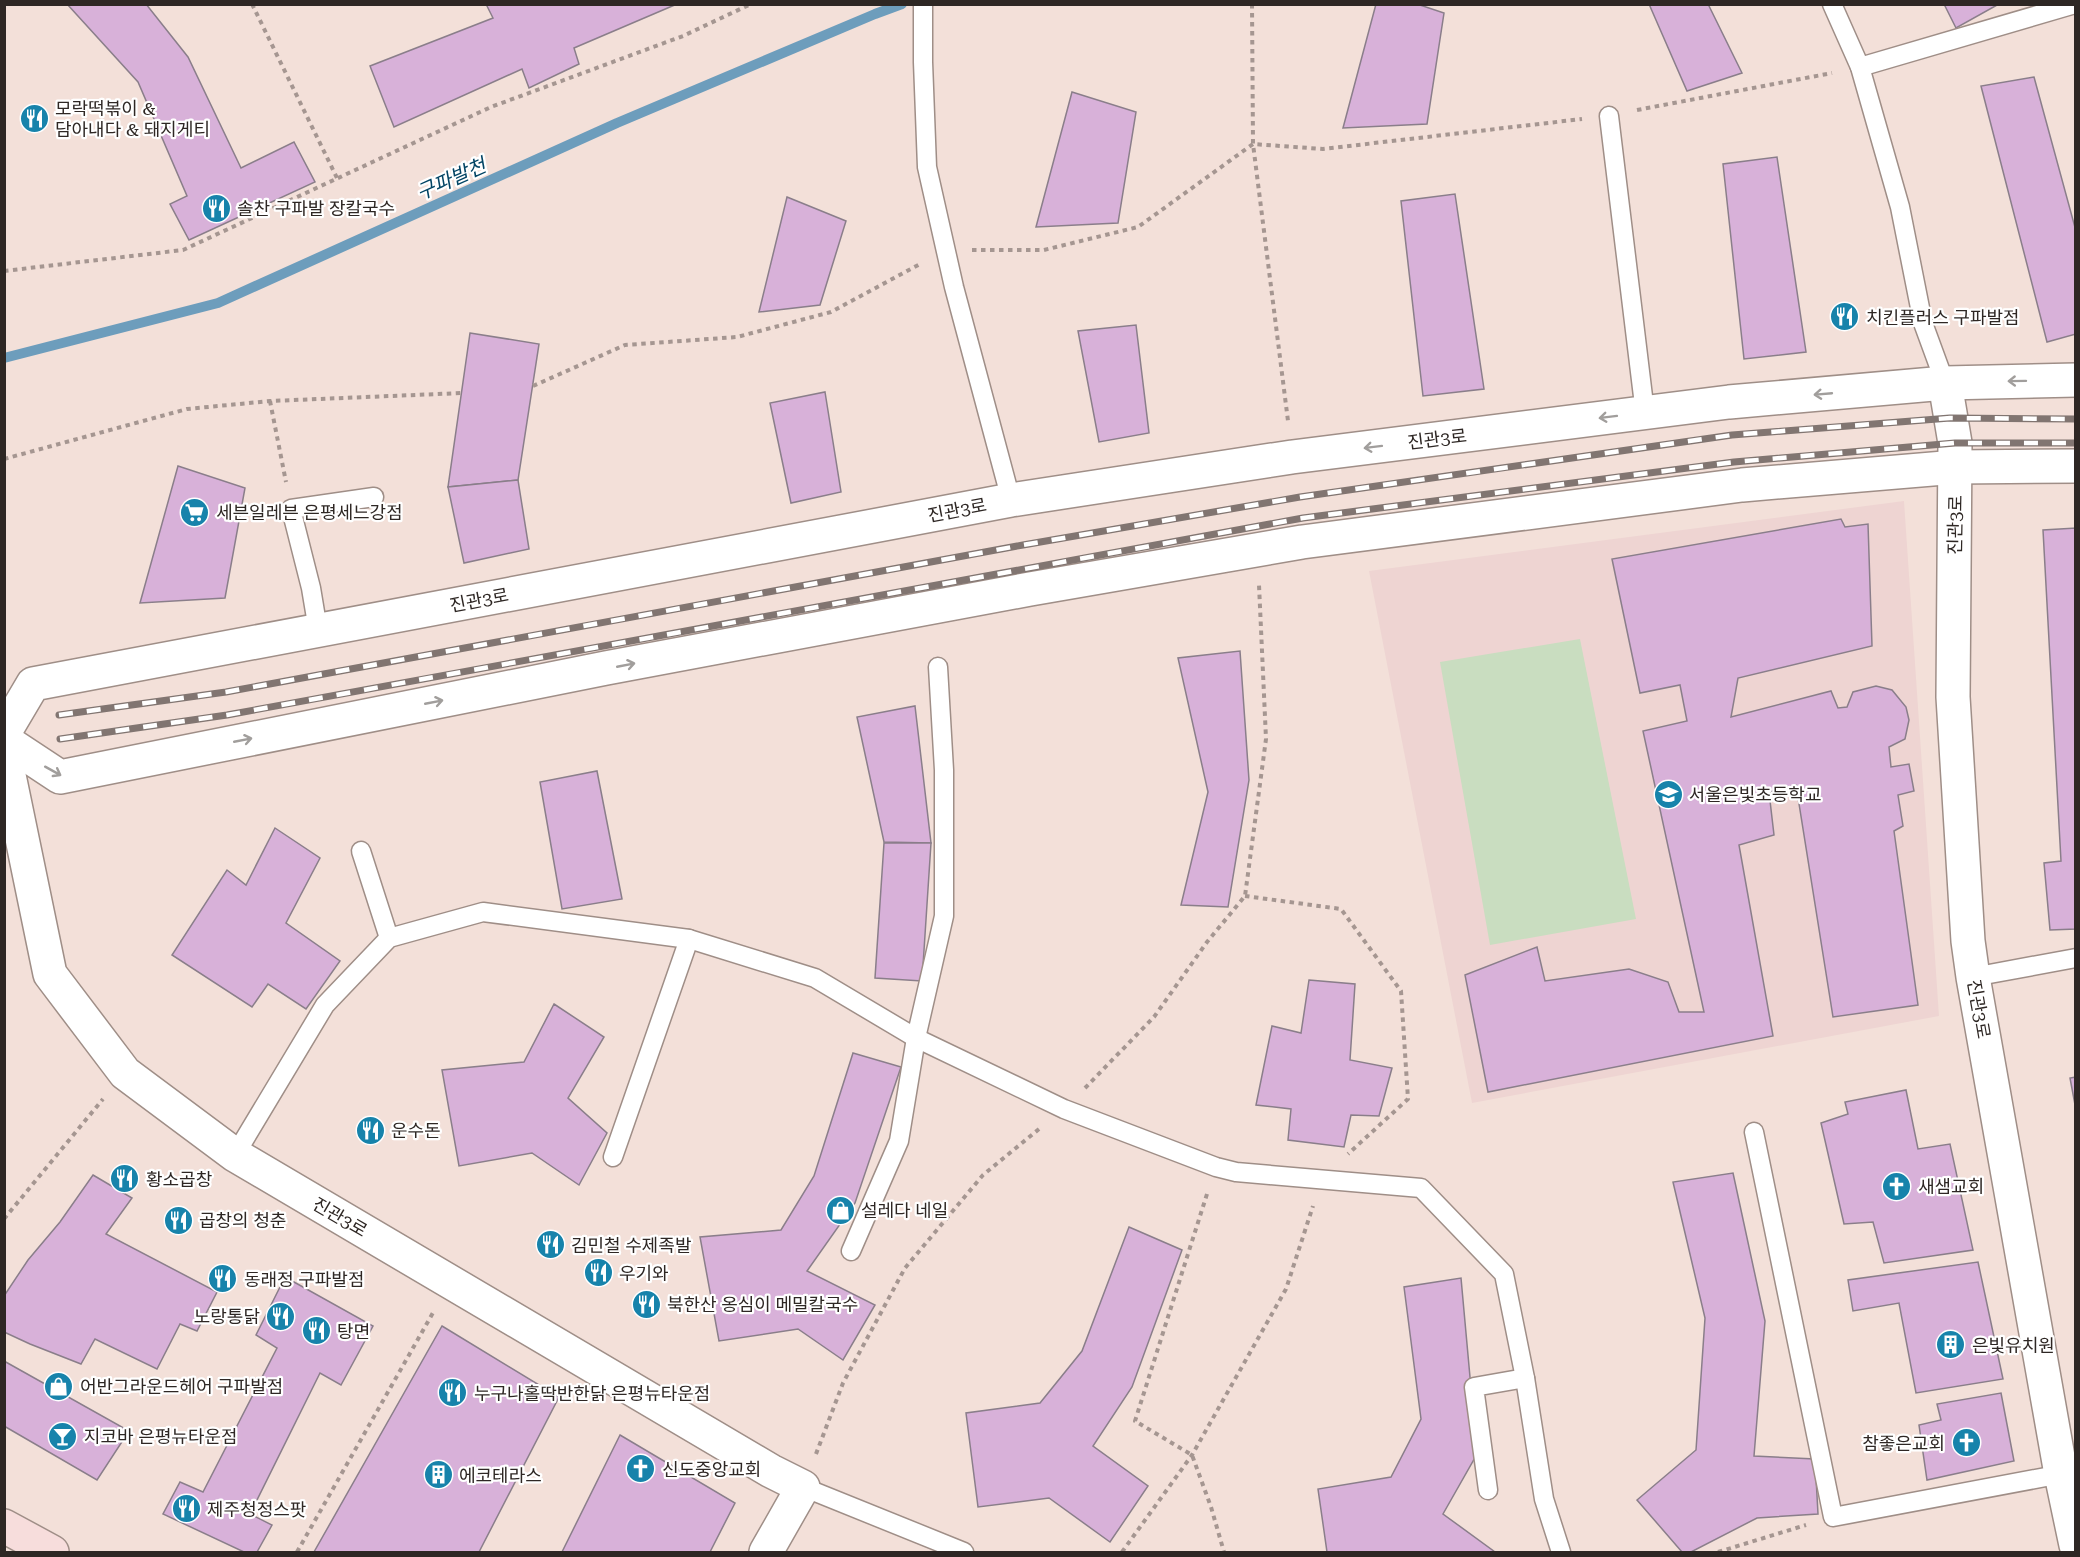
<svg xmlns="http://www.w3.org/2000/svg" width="2080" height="1557" viewBox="0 0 2080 1557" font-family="'Roboto Serif','Noto Sans KR',serif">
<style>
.education{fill:#eed4d2}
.green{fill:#c9ddc0}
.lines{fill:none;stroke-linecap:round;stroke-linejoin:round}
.stream{stroke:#6d9dbc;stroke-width:10}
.building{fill:#d8b1d9;stroke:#8a7e8a;stroke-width:1.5}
.lane-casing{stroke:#9f8e87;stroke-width:21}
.street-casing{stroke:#9f8e87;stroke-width:36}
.secondary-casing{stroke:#9f8e87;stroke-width:36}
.path{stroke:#a59691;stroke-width:4;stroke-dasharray:4.5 4.5;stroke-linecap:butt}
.lane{stroke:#fff;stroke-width:18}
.street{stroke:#fff;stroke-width:33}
.secondary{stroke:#f7dddc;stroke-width:33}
.rail-casing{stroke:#817571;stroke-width:7}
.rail{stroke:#fff;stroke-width:4.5;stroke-dasharray:14;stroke-linecap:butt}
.oneway{stroke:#a19e9c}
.labels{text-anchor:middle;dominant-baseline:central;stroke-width:4.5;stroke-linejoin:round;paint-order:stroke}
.poi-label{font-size:18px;fill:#2e2724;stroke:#fff;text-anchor:start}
.street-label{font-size:18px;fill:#2e2724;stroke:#fff}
.water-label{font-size:20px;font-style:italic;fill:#024464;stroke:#fff}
</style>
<rect width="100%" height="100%" fill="#f3e0d9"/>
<polygon class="education" points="1904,501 1939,1016 1472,1103 1369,571"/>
<polygon class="green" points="1580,639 1636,919 1490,945 1440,662"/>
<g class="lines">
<polyline class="stream" points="4,358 218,303 617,123 875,14 902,4"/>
</g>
<g class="building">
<polygon points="67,4 146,4 188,57 241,168 294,142 315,182 189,240 170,204 187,196 138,82"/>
<polygon points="486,4 677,4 574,48 579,64 529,88 522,69 394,127 370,66 493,18"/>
<polygon points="1376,4 1417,4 1444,13 1427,124 1343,128"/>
<polygon points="1649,4 1708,4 1742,73 1687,91"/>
<polygon points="1944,4 1999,4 1956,28"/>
<polygon points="2034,77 2076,231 2076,334 2047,342 1981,86"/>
<polygon points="1072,92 1136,112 1118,223 1036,227"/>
<polygon points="1777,157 1806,352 1744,359 1723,164"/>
<polygon points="1455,194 1484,389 1423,396 1401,201"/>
<polygon points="787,197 846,221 820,305 759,312"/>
<polygon points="1136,325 1149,433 1099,442 1078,331"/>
<polygon points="470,333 539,344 518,480 448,487"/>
<polygon points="825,392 841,492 791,503 770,403"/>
<polygon points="178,466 245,488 225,598 140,603"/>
<polygon points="518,480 529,549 464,563 448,487"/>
<polygon points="1841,519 1845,527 1868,524 1872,646 1738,678 1731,717 1831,691 1838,708 1847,707 1853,692 1876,686 1892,690 1906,707 1909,720 1905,739 1889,747 1891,767 1909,764 1914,791 1898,795 1903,826 1894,831 1918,1005 1833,1017 1796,785 1769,792 1774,835 1739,845 1773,1036 1488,1092 1465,975 1537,947 1545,981 1629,969 1668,982 1679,1012 1704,1012 1643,731 1687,721 1680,685 1640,693 1612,559"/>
<polygon points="2076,528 2076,929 2050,930 2044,863 2061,861 2043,530"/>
<polygon points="1240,651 1249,780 1228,907 1181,905 1208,792 1178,658"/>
<polygon points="915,706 931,843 884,842 857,717"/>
<polygon points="597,771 622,899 562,909 540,782"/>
<polygon points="275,828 320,858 286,923 340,961 306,1009 268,984 252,1007 172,955 227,870 246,885"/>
<polygon points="884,843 931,843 922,981 875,978"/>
<polygon points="1309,980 1355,984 1350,1060 1392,1068 1379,1116 1351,1115 1344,1147 1288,1140 1291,1109 1256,1105 1272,1026 1301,1033"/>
<polygon points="554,1004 604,1037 568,1098 607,1133 579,1185 532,1153 459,1166 442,1070 524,1062"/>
<polygon points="853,1053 901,1067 855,1203 807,1271 875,1305 843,1360 798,1329 719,1341 700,1237 781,1230 814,1176"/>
<polygon points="2076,1077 2076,1110 2070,1078"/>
<polygon points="1906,1090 1918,1149 1950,1144 1973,1250 1884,1263 1873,1222 1844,1224 1821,1123 1848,1114 1845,1102"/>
<polygon points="1733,1173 1765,1321 1754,1456 1815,1459 1818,1514 1757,1518 1691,1552 1682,1552 1637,1500 1696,1450 1705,1318 1673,1182"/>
<polygon points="93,1175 132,1198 106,1234 217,1292 197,1331 180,1324 157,1369 95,1339 81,1364 30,1344 4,1332 4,1296 28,1260 60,1222"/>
<polygon points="1129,1227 1182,1250 1132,1387 1093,1446 1148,1486 1110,1542 1049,1498 978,1507 966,1413 1040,1403 1082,1351"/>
<polygon points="1978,1262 2003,1379 1916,1393 1899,1303 1853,1311 1848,1280"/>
<polygon points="285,1277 373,1326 341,1385 320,1373 250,1514 272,1525 257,1552 244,1552 163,1514 180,1482 203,1492 277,1348 256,1335"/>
<polygon points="1461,1278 1477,1454 1443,1514 1495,1552 1327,1552 1318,1489 1391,1477 1421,1419 1404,1287"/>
<polygon points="442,1326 559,1397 479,1552 314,1552"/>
<polygon points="4,1361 129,1431 97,1480 4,1426"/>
<polygon points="2001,1393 2014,1461 1927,1480 1919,1425 1941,1420 1937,1404"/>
<polygon points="620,1435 735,1503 710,1552 562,1552"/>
</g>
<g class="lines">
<defs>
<g id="lane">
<polyline points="923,4 923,62 927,167 954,287 1011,500"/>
<polyline points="1832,4 1860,67 1900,207 1923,323 1945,383"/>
<polyline points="1860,67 2075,4"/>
<polyline points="1609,116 1645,413"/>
<polyline points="318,630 311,588 291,509 374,497"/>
<polyline points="361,851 389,938"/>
<polyline points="1973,977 2076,958"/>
<polyline points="1754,1132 1833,1517 2067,1473"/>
<polyline points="235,1155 325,1005 389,938 483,912 689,939 815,978 916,1038 1064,1109 1216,1167 1236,1172 1421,1188 1504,1274 1525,1378 1544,1499 1561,1552"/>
<polyline points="613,1157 689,939"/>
<polyline points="851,1251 899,1141 916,1038 944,916 944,770 938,667"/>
<polyline points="803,1487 964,1552"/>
<polyline points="1488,1490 1474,1387 1525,1378"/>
</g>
<g id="street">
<polyline points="1945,383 1955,443 1953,697 1968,941 1973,977 2061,1474 2076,1545"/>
<polyline points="4,733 33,684 1011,500 1292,457 1729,402 1945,383 2076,380"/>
<polyline points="4,740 60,777 606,668 1030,589 1302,542 1742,485 1956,467 2076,466"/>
<polyline points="4,751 50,974 125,1073 235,1155 771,1471 803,1487 766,1552"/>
</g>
<polyline id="secondary" points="4,1526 52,1552"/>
</defs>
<use href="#lane" class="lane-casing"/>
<use href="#street" class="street-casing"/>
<use href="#secondary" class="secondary-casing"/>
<g class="path">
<polyline points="252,4 337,178"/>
<polyline points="1252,4 1253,144 1288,421"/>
<polyline points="1637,110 1832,73"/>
<polyline points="972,250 1044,250 1138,227 1253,144 1323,149 1582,119"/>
<polyline points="4,271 183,250 491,107 683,36 751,4"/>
<polyline points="533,386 625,345 737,337 831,312 920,264"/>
<polyline points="270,401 286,482"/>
<polyline points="4,459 187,409 270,401 462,393"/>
<polyline points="1245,896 1341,909 1401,991 1408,1099 1348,1154"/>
<polyline points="1085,1088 1154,1017 1207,942 1245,896 1266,739 1259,585"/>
<polyline points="1207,1194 1135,1421 1192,1455 1211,1507 1224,1552"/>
<polyline points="4,1219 103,1099"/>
<polyline points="816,1454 843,1383 905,1268 983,1175 1039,1129"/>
<polyline points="297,1552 434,1311"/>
<polyline points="1122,1552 1192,1455 1286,1289 1313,1206"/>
<polyline points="1718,1552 1806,1525"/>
</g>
<use href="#lane" class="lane"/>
<use href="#street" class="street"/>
<use href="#secondary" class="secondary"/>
<defs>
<g id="rail">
<polyline points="59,715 226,692 1023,545 1300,497 1732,435 1950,418 2076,419"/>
<polyline points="60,739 227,715 1303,518 1734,462 1955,443 2076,443"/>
</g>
</defs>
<use href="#rail" class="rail-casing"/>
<use href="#rail" class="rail"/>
</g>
<defs><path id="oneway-shaft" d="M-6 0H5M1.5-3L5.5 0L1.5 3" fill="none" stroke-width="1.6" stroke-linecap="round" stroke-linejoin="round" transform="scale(1.5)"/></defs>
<g class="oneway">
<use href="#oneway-shaft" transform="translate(2017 381) rotate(179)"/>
<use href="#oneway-shaft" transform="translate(1823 394) rotate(175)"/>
<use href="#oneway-shaft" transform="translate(1608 417) rotate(173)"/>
<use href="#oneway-shaft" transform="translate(1373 447) rotate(173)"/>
<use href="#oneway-shaft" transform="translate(626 665) rotate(-11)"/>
<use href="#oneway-shaft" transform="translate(434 702) rotate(-11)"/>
<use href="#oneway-shaft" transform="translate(243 740) rotate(-11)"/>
<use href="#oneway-shaft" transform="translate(53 771) rotate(29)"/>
</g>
<defs>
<symbol id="restaurant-disc" viewBox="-11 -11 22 22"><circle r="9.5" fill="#1783ab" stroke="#fff"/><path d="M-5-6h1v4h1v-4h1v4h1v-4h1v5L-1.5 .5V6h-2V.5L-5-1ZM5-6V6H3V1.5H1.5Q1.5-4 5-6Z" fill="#fff"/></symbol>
<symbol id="supermarket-disc" viewBox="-11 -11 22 22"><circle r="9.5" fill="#1783ab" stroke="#fff"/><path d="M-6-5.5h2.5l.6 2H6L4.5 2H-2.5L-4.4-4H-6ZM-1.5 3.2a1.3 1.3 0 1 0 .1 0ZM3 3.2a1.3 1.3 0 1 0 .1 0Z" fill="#fff"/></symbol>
<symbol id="school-disc" viewBox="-11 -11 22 22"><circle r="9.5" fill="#1783ab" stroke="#fff"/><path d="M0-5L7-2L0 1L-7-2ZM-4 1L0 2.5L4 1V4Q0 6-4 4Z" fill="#fff"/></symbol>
<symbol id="church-disc" viewBox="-11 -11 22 22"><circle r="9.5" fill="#1783ab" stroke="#fff"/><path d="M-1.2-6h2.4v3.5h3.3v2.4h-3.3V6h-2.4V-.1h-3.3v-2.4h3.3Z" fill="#fff"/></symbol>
<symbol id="shop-disc" viewBox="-11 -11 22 22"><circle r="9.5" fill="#1783ab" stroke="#fff"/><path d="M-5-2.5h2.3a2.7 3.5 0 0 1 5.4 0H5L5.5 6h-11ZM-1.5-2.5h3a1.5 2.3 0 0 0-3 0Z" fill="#fff"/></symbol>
<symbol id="building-disc" viewBox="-11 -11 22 22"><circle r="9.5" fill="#1783ab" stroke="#fff"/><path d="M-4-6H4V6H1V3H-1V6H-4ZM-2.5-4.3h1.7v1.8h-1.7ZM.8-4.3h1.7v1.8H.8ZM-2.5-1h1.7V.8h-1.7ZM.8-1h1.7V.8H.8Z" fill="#fff"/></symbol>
<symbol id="bar-disc" viewBox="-11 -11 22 22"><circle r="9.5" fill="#1783ab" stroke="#fff"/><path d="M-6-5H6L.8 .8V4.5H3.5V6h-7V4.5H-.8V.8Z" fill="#fff"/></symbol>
</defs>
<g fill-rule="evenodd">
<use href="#restaurant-disc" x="18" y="102" width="33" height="33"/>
<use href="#restaurant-disc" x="200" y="192" width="33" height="33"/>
<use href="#restaurant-disc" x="1828" y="300" width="33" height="33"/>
<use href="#supermarket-disc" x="178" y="496" width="33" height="33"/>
<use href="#school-disc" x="1652" y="778" width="33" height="33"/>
<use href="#restaurant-disc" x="354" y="1114" width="33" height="33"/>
<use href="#restaurant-disc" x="108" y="1162" width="33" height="33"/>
<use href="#church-disc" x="1880" y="1170" width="33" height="33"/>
<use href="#shop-disc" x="824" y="1194" width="33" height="33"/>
<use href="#restaurant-disc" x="162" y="1204" width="33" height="33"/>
<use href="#restaurant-disc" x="534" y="1228" width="33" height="33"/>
<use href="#restaurant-disc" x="582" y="1256" width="33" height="33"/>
<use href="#restaurant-disc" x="206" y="1262" width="33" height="33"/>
<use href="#restaurant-disc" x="630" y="1288" width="33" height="33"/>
<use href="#restaurant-disc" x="264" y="1300" width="33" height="33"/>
<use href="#restaurant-disc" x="300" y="1314" width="33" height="33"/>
<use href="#building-disc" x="1934" y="1328" width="33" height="33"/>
<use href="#shop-disc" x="42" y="1370" width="33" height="33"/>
<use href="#restaurant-disc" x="436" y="1376" width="33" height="33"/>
<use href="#bar-disc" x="46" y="1420" width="33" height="33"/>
<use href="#church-disc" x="1950" y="1426" width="33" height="33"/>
<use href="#church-disc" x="624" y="1452" width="33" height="33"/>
<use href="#building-disc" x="422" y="1458" width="33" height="33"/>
<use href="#restaurant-disc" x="170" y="1492" width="33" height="33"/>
</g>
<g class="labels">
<g class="poi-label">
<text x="55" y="108">모락떡볶이 &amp;<tspan x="55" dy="21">담아내다 &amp; 돼지게티</tspan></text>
<text x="237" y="208">솔찬 구파발 장칼국수</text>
<text x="1866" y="317">치킨플러스 구파발점</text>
<text x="216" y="512">세븐일레븐 은평세느강점</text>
<text x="1689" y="794">서울은빛초등학교</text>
<text x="391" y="1130">운수돈</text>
<text x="146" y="1179">황소곱창</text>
<text x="1918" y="1186">새샘교회</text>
<text x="861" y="1210">설레다 네일</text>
<text x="199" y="1220">곱창의 청춘</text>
<text x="571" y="1245">김민철 수제족발</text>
<text x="619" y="1273">우기와</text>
<text x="244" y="1279">동래정 구파발점</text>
<text x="667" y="1304">북한산 옹심이 메밀칼국수</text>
<text x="260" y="1316" text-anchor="end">노랑통닭</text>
<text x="337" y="1331">탕면</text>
<text x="1972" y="1345">은빛유치원</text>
<text x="80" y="1386">어반그라운드헤어 구파발점</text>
<text x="474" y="1393">누구나홀딱반한닭 은평뉴타운점</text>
<text x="84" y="1436">지코바 은평뉴타운점</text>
<text x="1945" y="1443" text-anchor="end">참좋은교회</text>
<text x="662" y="1469">신도중앙교회</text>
<text x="459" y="1475">에코테라스</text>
<text x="207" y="1509">제주청정스팟</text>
</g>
<g class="street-label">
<text transform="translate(1437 439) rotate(-7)">진관3로</text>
<text transform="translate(957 510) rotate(-11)">진관3로</text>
<text transform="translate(1955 525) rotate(-89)">진관3로</text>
<text transform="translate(479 600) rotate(-11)">진관3로</text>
<text transform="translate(1979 1009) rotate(80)">진관3로</text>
<text transform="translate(340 1217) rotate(30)">진관3로</text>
</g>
<g class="water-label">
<text transform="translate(451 179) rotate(-24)">구파발천</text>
</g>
</g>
<rect width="2080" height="1557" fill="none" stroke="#2e2724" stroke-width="12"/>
</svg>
